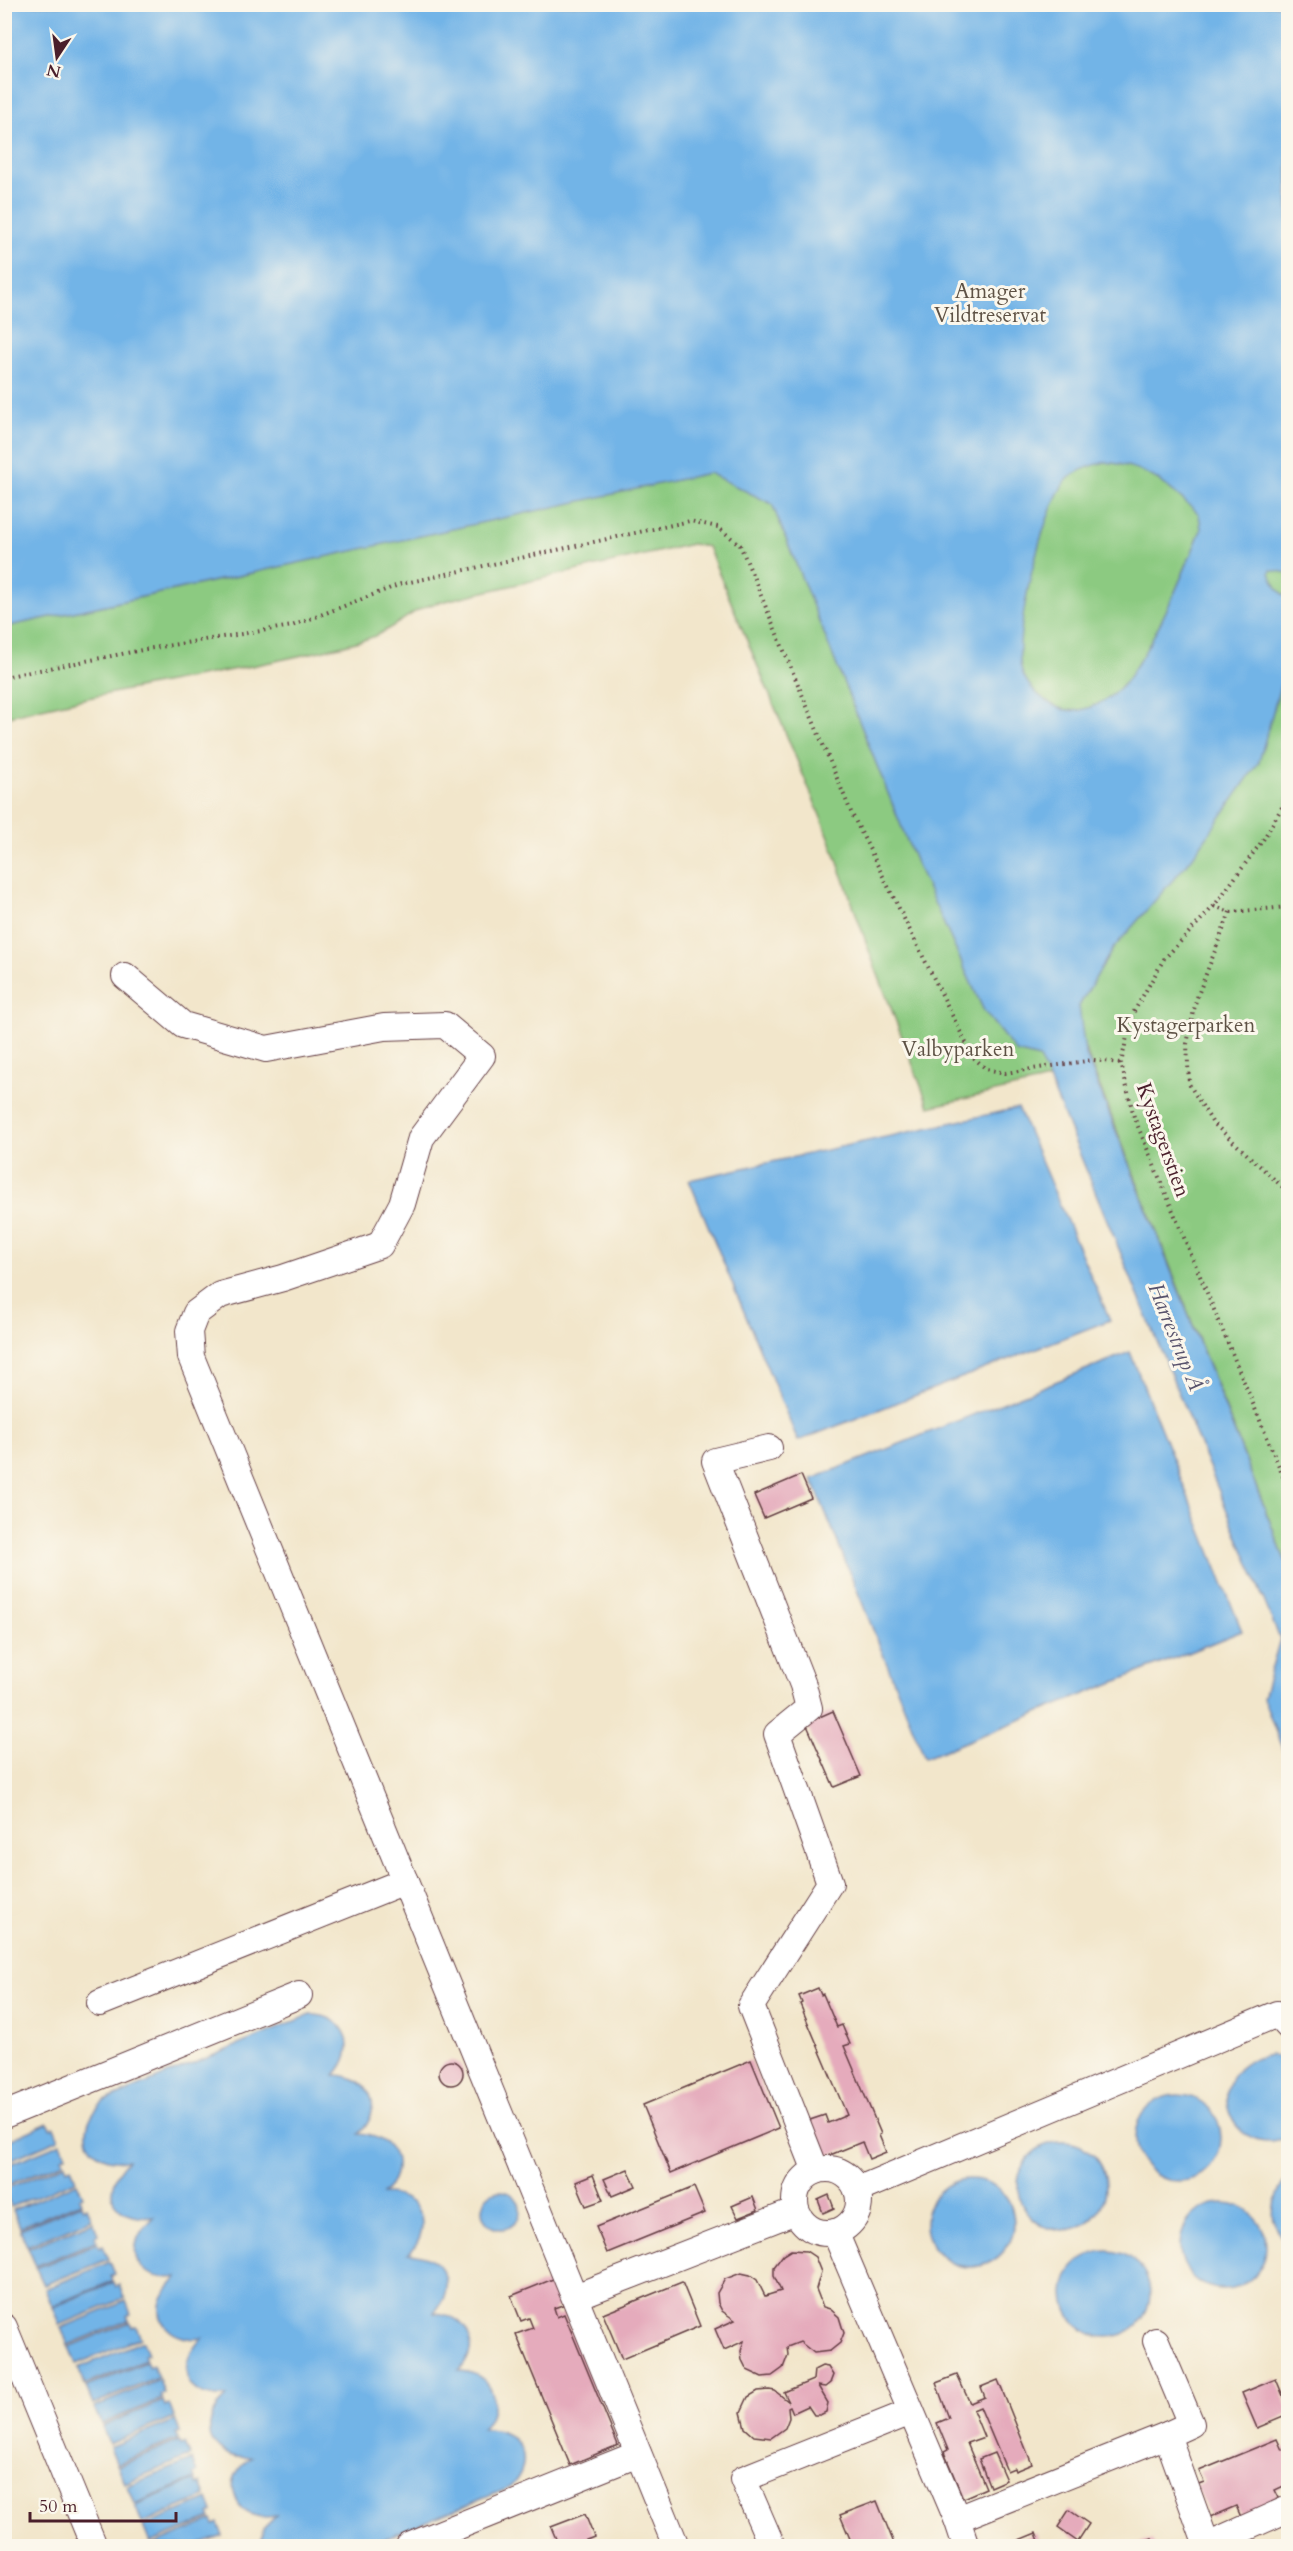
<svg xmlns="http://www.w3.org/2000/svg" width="1293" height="2551" viewBox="0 0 1293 2551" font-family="Cardo,serif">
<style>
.green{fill:#8cca81;stroke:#6b7456;stroke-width:1.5}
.water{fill:#72b4e7;stroke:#5e6a89;stroke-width:1.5;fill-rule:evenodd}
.building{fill:#e5abbc}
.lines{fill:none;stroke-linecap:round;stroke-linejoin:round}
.minor-casing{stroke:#633d43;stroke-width:28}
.path{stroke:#633d43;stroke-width:4;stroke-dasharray:1.5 4.5;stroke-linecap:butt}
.minor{stroke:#fff;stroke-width:26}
.labels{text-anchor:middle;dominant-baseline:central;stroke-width:6;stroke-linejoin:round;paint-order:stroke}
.park-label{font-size:21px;fill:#5e5245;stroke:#fbf7ec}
.street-label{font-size:21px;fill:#4a1f2b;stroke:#fbf7ec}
.water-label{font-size:22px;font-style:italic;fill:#58536d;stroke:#fbf7ec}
</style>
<rect width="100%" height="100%" fill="#fbf7ec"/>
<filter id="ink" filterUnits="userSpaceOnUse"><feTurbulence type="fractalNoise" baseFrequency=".0167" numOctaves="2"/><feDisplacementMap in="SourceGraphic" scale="12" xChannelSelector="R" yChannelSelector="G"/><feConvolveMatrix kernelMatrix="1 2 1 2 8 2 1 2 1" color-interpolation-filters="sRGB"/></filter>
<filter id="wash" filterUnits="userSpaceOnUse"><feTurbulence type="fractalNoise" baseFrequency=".008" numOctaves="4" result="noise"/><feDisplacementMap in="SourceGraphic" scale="24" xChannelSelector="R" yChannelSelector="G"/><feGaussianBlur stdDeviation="1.35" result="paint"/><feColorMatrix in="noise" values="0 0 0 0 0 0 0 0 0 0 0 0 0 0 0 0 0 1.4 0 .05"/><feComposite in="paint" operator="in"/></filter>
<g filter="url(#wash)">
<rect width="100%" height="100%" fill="#f2e6cb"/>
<path class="green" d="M5,5H1288V598L1284,595L1283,676L1288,658V1568L1084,1046L781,525L896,810L1053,1079L929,1107L872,959L829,837L708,547L692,544L436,603C410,610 393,631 367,639C248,672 124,686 5,717Z"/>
<g class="water">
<path d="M4,5H1288V573L1271,570L1270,573L1277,588L1288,599V658L1259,762L1192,858L1112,950L1079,1006L1085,1052L1288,1568V1764L1263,1698L1280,1639L1050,1082L1039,1058L1016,1052L984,1011L916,863L772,504L709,473L5,627ZM1105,462C1148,466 1168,486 1199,514L1201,530C1182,576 1163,624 1136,666C1131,673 1127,682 1120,688C1104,704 1077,718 1055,706C1040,698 1028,688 1022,671C1011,640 1044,501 1068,479C1078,469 1092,466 1105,462Z"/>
<polygon points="1018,1108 1110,1320 798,1441 689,1180"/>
<polygon points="1130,1352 1242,1631 925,1758 812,1479"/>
<path d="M310,2015C347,2014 360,2049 335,2075C371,2076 385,2108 359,2134C396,2136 408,2167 383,2194C420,2194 435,2226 409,2253C445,2255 458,2285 434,2313C467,2314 483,2345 459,2371C493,2372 504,2405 482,2429C520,2428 538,2461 509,2488L366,2546H259L263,2529L276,2516C270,2517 263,2518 257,2516C237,2512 227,2488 238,2471C241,2465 246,2461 251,2457C229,2460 204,2446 211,2420C213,2410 221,2404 227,2397C184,2400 174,2367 202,2338C180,2342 154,2328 161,2301C164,2291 172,2285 178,2277C155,2281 129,2269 137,2241C139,2231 148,2224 154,2217C111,2222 99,2190 128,2160C86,2165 73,2128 104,2101Z"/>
<path d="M1270,2055L1288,2059V2137C1226,2161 1197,2066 1270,2055Z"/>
<circle cx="1178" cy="2138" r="43"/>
<polygon points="48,2123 50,2128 54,2127 59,2139 5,2162 5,2142"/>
<circle cx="1062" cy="2186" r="44"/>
<polygon points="61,2143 66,2155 62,2157 64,2162 5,2186 5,2166"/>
<polygon points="65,2164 67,2169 71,2167 76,2180 11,2207 5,2189"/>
<path d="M1288,2177V2244C1266,2225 1271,2197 1288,2177Z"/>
<circle cx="970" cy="2223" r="44"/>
<polygon points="77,2183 83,2196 79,2198 81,2202 20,2227 13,2210"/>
<circle cx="501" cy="2210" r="19"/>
<circle cx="1223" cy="2246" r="43"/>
<polygon points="81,2204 83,2208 87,2207 92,2219 27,2246 20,2229"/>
<polygon points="93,2222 98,2234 95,2236 96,2241 36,2266 28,2248"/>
<polygon points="97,2243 99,2248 103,2246 109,2259 44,2285 36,2268"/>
<circle cx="1107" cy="2294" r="43"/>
<polygon points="110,2262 115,2274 111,2276 113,2281 52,2306 45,2289"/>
<polygon points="114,2282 116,2287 120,2285 125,2298 60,2325 53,2307"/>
<polygon points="126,2301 131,2314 127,2316 129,2320 68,2345 61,2328"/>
<polygon points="130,2322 132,2327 136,2326 141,2338 76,2364 69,2347"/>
<polygon points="143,2341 148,2354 144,2355 146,2360 85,2385 78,2368"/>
<polygon points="146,2362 149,2367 153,2365 158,2378 93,2404 86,2387"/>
<polygon points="159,2380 164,2393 160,2395 162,2399 101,2424 94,2407"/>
<polygon points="163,2401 165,2406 169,2404 174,2417 109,2444 102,2426"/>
<polygon points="175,2420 180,2432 176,2434 178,2439 117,2464 110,2447"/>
<polygon points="179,2441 181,2445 185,2444 190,2456 125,2483 118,2466"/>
<polygon points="192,2460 197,2472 193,2474 195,2479 134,2504 127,2486"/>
<polygon points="195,2480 197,2485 201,2483 206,2496 142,2523 135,2505"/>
<polygon points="208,2499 213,2512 209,2514 211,2518 150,2543 143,2526"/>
<polygon points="212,2520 214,2525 218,2523 223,2536 197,2546 151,2546"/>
</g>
<g id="blocks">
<g class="building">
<polygon points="801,1475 811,1498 764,1518 754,1495"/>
<polygon points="833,1711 861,1776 834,1787 806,1723"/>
<polygon points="818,1988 821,1995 823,1994 837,2027 842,2025 850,2044 844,2046 881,2134 879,2135 886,2152 869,2159 862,2142 825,2157 821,2153 807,2121 825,2115 828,2123 847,2115 800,2004 802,2003 799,1996"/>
<polygon points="751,2060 779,2128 671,2173 643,2105"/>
<circle cx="451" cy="2073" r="12"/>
<polygon points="628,2169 636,2186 612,2196 604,2179"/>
<polygon points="593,2175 603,2200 586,2206 576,2182"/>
<polygon points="694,2187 705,2213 607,2253 596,2227"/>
<polygon points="829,2195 834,2208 823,2213 818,2200"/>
<polygon points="753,2197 758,2210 738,2218 732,2206"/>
<polygon points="791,2250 806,2251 815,2257 821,2272 816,2289 823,2307 830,2309 839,2317 844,2333 840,2343 830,2351 814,2353 800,2342 787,2347 788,2355 783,2368 772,2376 762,2377 747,2370 742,2360 741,2351 744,2341 724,2350 715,2329 735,2320 722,2311 718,2303 717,2293 725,2279 741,2273 750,2275 757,2280 765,2296 781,2291 774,2276 774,2267 783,2255"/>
<polygon points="558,2277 568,2303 554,2308 557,2317 564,2314 618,2445 570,2465 516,2334 533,2328 529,2318 521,2321 511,2296"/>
<polygon points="682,2282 700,2326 622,2359 603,2314"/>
<polygon points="822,2366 828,2367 833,2375 830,2383 825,2387 818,2386 828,2403 826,2412 820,2415 814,2415 808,2406 793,2413 790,2406 788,2407 789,2418 785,2428 771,2438 754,2436 745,2428 741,2412 748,2397 758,2391 769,2390 775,2391 789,2402 784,2392 813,2380 814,2370"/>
<polygon points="957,2375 970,2403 985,2397 981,2387 998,2380 1032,2464 1015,2471 1014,2468 1007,2471 980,2407 973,2410 984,2437 967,2443 986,2488 963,2498 944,2452 948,2450 937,2423 949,2418 936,2383"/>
<polygon points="1276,2379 1288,2408 1288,2415 1257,2428 1242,2393"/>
<polygon points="1277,2439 1282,2450 1288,2447 1288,2484 1275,2490 1281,2502 1242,2519 1236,2506 1210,2517 1196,2485 1204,2482 1199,2471"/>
<polygon points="994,2453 1006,2480 990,2487 979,2459"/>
<polygon points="877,2501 895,2546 853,2546 840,2515"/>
<polygon points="1069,2510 1089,2524 1078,2541 1058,2527"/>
<polygon points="585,2514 594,2537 571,2546 559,2546 551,2527"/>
<polygon points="1036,2533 1041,2546 1004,2546"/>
<polygon points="1152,2538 1155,2546 1132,2546"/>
</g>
</g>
</g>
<g filter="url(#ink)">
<use href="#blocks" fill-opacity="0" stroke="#633d43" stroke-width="1.5"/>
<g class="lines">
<defs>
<g id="minor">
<polyline points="125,976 183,1025 266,1049 384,1027 445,1025 482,1056 421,1138 402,1204 380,1245 283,1278 220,1295 196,1313 189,1331 191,1357 676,2546"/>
<polyline points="769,1448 715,1461 803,1685 809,1708 777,1734 830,1883 751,2006 816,2171"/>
<polyline points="100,2003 405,1881"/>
<polyline points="4,2115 299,1995"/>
<circle cx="827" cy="2201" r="32"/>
<polyline points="857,2190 1277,2014 1288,2026"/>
<polyline points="835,2232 957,2519 966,2546"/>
<polyline points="575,2297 796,2211"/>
<polyline points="4,2327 94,2546"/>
<polyline points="1156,2341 1191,2424 1167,2435"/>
<polyline points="957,2519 1167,2435 1207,2546"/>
<polyline points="409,2546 638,2454"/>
<polyline points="772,2546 743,2479 911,2412"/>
<polyline points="1205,2546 1288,2509"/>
</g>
</defs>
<use href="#minor" class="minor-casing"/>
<g class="path">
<polyline points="4,677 147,649 292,626 401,584 690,521 718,527 740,545 851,812 973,1057 986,1069 1005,1073 1093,1060 1121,1063"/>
<polyline points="1288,797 1263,840 1214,906 1164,959 1132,1015 1121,1063 1134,1117 1288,1488"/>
<polyline points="1214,906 1230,912 1288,907"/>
<polyline points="1230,912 1196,1000 1187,1044 1189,1084 1212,1122 1288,1192"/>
</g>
<use href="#minor" class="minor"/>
</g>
</g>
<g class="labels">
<g class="park-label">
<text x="990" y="291">Amager<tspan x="990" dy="24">Vildtreservat</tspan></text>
<text x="1186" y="1025">Kystagerparken</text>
<text x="958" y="1049">Valbyparken</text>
</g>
<g class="street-label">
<text transform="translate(1163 1140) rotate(70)">Kystagerstien</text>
</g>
<g class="water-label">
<text transform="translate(1176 1337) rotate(68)">Harrestrup Å</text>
</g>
</g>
<rect width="1293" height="2551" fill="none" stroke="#fbf7ec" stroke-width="24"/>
<g transform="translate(57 57) rotate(193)" stroke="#fbf7ec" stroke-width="4.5" paint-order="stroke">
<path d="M0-4.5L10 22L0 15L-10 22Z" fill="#4a1f2b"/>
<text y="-9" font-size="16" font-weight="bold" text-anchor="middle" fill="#4a1f2b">N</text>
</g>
<path d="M30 2512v9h146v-9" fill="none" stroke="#4a1f2b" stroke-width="3"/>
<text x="39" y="2512" font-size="18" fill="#4a1f2b" stroke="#fbf7ec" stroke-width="4.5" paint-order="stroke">50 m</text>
</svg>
